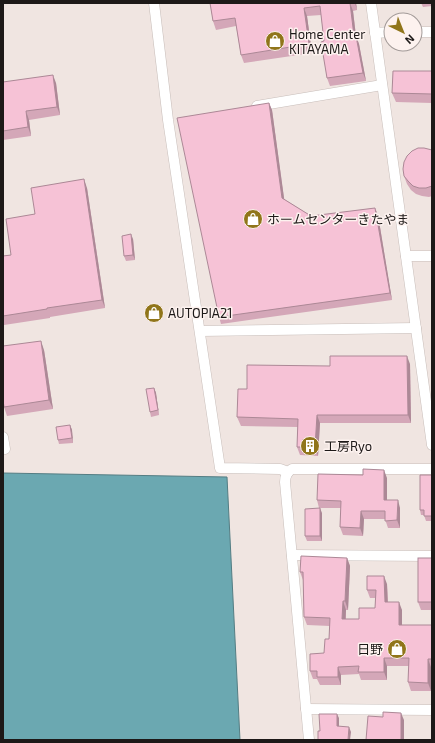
<svg xmlns="http://www.w3.org/2000/svg" width="435" height="743" viewBox="0 0 435 743" font-family="'Exo 2','Noto Sans JP',sans-serif">
<style>
.water{fill:#6ba8b1;stroke:#547d83}
.lines{fill:none;stroke-linecap:round;stroke-linejoin:round}
.minor-casing{stroke:#c8beba;stroke-width:11}
.minor{stroke:#fff;stroke-width:10}
.wall{fill:#d4a7b8}
.shaded-wall{fill:#ac8896}
.building{fill:#f6c2d6;stroke:#ac8896}
.labels{text-anchor:middle;dominant-baseline:central;stroke-width:3;stroke-linejoin:round;paint-order:stroke}
.poi-label{font-size:13px;fill:#1d1918;stroke:#fdf2ef;text-anchor:start}
</style>
<rect width="100%" height="100%" fill="#f0e5e1"/>
<polygon class="water" points="3,473 227,477 240,740 3,740"/>
<g class="lines">
<defs>
<g id="minor">
<polyline points="154,3 168,120 220,468 280,469 288,472"/>
<polyline points="371,3 432,445"/>
<polyline points="415,32 432,32"/>
<polyline points="375,33 391,32"/>
<polyline points="257,106 382,85"/>
<polyline points="406,256 432,256"/>
<polyline points="200,331 416,328"/>
<polyline points="3,437 5,449"/>
<polyline points="292,555 432,556"/>
<polyline points="306,709 432,710"/>
<path d="M309,740L285,482C285,476 287,472 292,469H432"/>
</g>
</defs>
<use href="#minor" class="minor-casing"/>
<use href="#minor" class="minor"/>
</g>
<g class="wall">
<polygon points="210,3 356,3 357,10 353,11 356,36 359,44 366,81 330,86 327,78 324,41 321,15 307,16 312,53 244,63 241,55 236,26 216,30 213,21"/>
<polygon points="421,3 432,3 432,6 423,7"/>
<polygon points="432,71 432,103 396,102 392,93"/>
<polygon points="3,82 56,83 60,115 29,120 31,136 3,140"/>
<polygon points="269,103 272,110 284,199 311,216 378,215 392,300 221,324 219,317"/>
<polygon points="432,150 432,196 429,197 422,196 416,194 411,190 407,184 404,176"/>
<polygon points="87,188 105,308 50,317 50,318 4,325 3,321 3,256 11,255 35,214"/>
<polygon points="133,239 135,260 126,261 124,256"/>
<polygon points="44,350 53,409 7,416 4,407"/>
<polygon points="410,364 411,423 320,423 318,456 300,455 297,447 298,427 241,426 237,417 247,389 330,366"/>
<polygon points="154,388 156,393 159,415 151,417 150,412"/>
<polygon points="70,425 72,430 73,443 59,444 58,440"/>
<polygon points="432,475 432,521 426,521 424,515 421,515 420,510"/>
<polygon points="387,478 387,500 400,508 400,528 388,528 385,519 364,519 363,536 343,535 340,527 341,508 319,508 317,500"/>
<polygon points="322,513 322,541 307,541 305,536"/>
<polygon points="347,558 350,566 348,610 346,610 346,619 359,619 375,608 376,598 370,598 367,590 387,584 388,602 402,610 402,625 432,625 432,667 431,667 431,691 411,691 408,682 409,666 387,666 387,680 361,680 359,674 341,675 341,685 320,685 317,679 313,679 310,671 324,653 329,639 330,626 307,625 304,617 303,580 300,572"/>
<polygon points="432,558 432,610 421,610 418,602"/>
</g>
<g class="shaded-wall">
<polygon points="350,3 353,11 357,45 354,36"/>
<polygon points="355,3 356,3 357,10"/>
<polygon points="304,8 307,16 312,53 309,44"/>
<polygon points="356,36 359,44 366,81 363,73"/>
<polygon points="53,75 56,83 60,115 57,107"/>
<polygon points="269,103 272,110 285,205 282,198"/>
<polygon points="26,111 29,120 31,136 28,127"/>
<polygon points="84,179 87,188 105,308 102,300"/>
<polygon points="375,208 378,215 392,300 390,293"/>
<polygon points="131,234 133,239 135,260 133,255"/>
<polygon points="41,341 44,350 53,409 49,400"/>
<polygon points="407,356 410,364 411,423 408,415"/>
<polygon points="154,388 156,393 159,415 158,410"/>
<polygon points="317,415 320,423 318,456 315,447"/>
<polygon points="70,425 72,430 73,443 72,438"/>
<polygon points="384,470 387,478 387,508 384,500"/>
<polygon points="398,500 400,508 400,528 397,520"/>
<polygon points="320,508 322,513 322,541 320,536"/>
<polygon points="361,511 364,519 363,536 360,528"/>
<polygon points="347,558 350,566 348,610 345,601"/>
<polygon points="384,576 387,584 388,610 385,602"/>
<polygon points="343,601 346,610 345,627 342,619"/>
<polygon points="399,602 402,610 402,633 399,625"/>
<polygon points="384,658 387,666 387,680 384,672"/>
<polygon points="428,659 431,667 431,691 428,683"/>
<polygon points="338,667 341,675 341,685 338,677"/>
<polygon points="401,713 404,720 404,740 401,740"/>
<polygon points="337,714 339,718 339,731 337,726"/>
<polygon points="349,727 351,732 350,740 348,740"/>
</g>
<g class="building">
<polygon points="210,3 350,3 354,36 356,36 363,73 327,78 321,42 324,41 320,6 304,8 309,44 241,55 235,18 213,21"/>
<polygon points="393,71 432,71 432,94 392,93"/>
<polygon points="53,75 57,107 26,111 28,127 3,131 3,82"/>
<polygon points="269,103 282,198 311,216 375,208 390,293 219,317 177,118"/>
<polygon points="418,148 424,148 432,150 432,186 426,188 419,188 413,186 408,181 404,176 403,169 404,162 407,156 412,151"/>
<polygon points="84,179 102,300 47,308 47,309 3,316 3,256 11,255 6,219 35,214 31,188"/>
<polygon points="131,234 133,255 124,256 122,236"/>
<polygon points="41,341 49,400 4,407 3,400 3,346"/>
<polygon points="330,356 407,356 408,415 317,415 315,447 297,447 298,419 237,417 238,389 247,389 247,365 330,366"/>
<polygon points="154,388 158,410 150,412 146,389"/>
<polygon points="70,425 72,438 58,440 56,427"/>
<polygon points="363,469 384,470 384,500 398,500 397,520 385,521 385,511 361,511 360,528 340,527 341,501 317,500 318,474 363,475"/>
<polygon points="420,475 432,475 432,516 424,516 424,510 420,510"/>
<polygon points="320,508 320,536 305,536 305,509"/>
<polygon points="301,556 347,558 345,601 343,601 342,619 359,619 359,608 375,608 376,590 367,590 367,576 384,576 385,602 399,602 399,625 432,625 432,659 428,659 428,683 408,682 409,658 384,658 384,672 358,672 359,666 338,667 338,677 317,677 317,671 310,671 310,654 324,653 325,639 329,639 330,618 304,617 303,572 300,572"/>
<rect x="418" y="558" width="14" height="44"/>
<polygon points="383,712 401,713 401,740 366,740 368,716 383,717"/>
<polygon points="319,714 337,714 337,726 349,727 348,740 318,740 318,731 320,731"/>
</g>
<defs>
<symbol id="shop-disc" viewBox="-11 -11 22 22"><circle r="9.5" fill="#90751a" stroke="#fdf2ef"/><path d="M-5-2.5h2.3a2.7 3.5 0 0 1 5.4 0H5L5.5 6h-11ZM-1.5-2.5h3a1.5 2.3 0 0 0-3 0Z" fill="#fff"/></symbol>
<symbol id="building-disc" viewBox="-11 -11 22 22"><circle r="9.5" fill="#90751a" stroke="#fdf2ef"/><path d="M-4-6H4V6H1V3H-1V6H-4ZM-2.5-4.3h1.7v1.8h-1.7ZM.8-4.3h1.7v1.8H.8ZM-2.5-1h1.7V.8h-1.7ZM.8-1h1.7V.8H.8Z" fill="#fff"/></symbol>
</defs>
<g fill-rule="evenodd">
<use href="#shop-disc" x="264" y="30" width="22" height="22"/>
<use href="#shop-disc" x="242" y="208" width="22" height="22"/>
<use href="#shop-disc" x="143" y="302" width="22" height="22"/>
<use href="#building-disc" x="299" y="435" width="22" height="22"/>
<use href="#shop-disc" x="386" y="638" width="22" height="22"/>
</g>
<g class="labels">
<g class="poi-label">
<text x="289" y="34">Home Center<tspan x="289" dy="15">KITAYAMA</tspan></text>
<text x="267" y="219">ホームセンターきたやま</text>
<text x="168" y="313">AUTOPIA21</text>
<text x="324" y="446">工房Ryo</text>
<text x="383" y="649" text-anchor="end">日野</text>
</g>
</g>
<rect width="435" height="743" fill="none" stroke="#1d1918" stroke-width="8"/>
<g transform="translate(403 32) rotate(137)"><circle r="19" fill="#fdf2ef" stroke="#a39b99"/>
<path d="M0-3L7 15L0 10L-7 15Z" fill="#90751a"/>
<text y="-6" font-size="11" font-weight="bold" text-anchor="middle" fill="#1d1918">N</text>
</g>
</svg>
